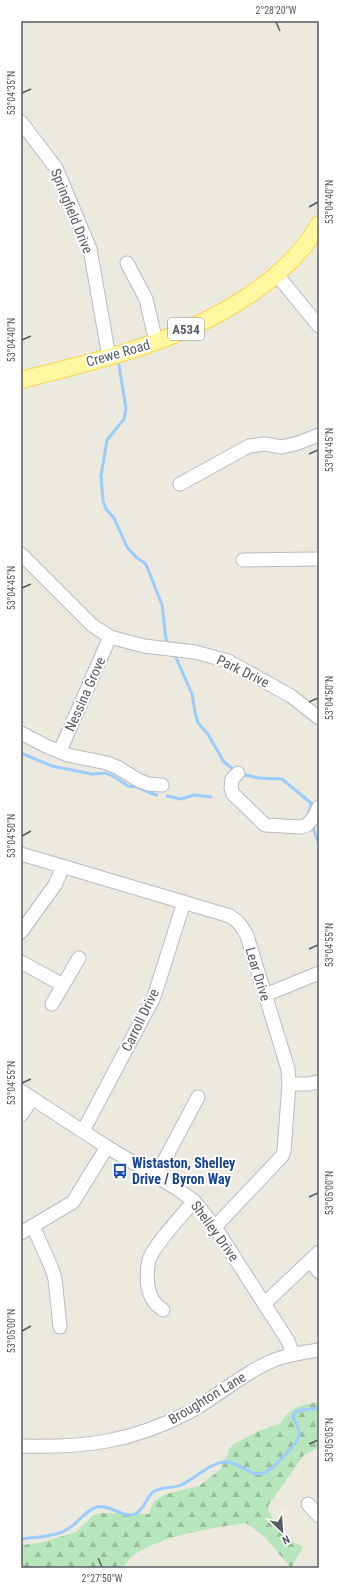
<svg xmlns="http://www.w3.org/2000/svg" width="340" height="1589" viewBox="0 0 340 1589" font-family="'Roboto Condensed',sans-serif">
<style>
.forest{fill:url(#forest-firs)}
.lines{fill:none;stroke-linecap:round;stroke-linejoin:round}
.stream{stroke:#9bcbff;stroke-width:3}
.minor-casing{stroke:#b9bbc1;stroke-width:15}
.major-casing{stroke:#f9d74a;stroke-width:18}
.minor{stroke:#fff;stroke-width:13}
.major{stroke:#fff8a0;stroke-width:16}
.ticks{fill:none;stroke:#575b61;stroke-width:1.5}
.labels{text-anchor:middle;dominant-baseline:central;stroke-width:4;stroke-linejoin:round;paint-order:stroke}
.shield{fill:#fff;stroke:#898c90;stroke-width:1}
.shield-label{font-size:13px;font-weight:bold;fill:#575b61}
.street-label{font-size:14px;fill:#575b61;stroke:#fff}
.transit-label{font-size:14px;font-weight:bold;fill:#164399;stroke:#fff;text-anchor:start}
.neatline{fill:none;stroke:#575b61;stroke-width:1.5}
.ticks-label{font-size:10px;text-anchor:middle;fill:#575b61}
</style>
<defs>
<pattern id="forest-firs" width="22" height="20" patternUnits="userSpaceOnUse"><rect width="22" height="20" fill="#b8e6bc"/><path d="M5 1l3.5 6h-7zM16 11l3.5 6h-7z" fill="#98bd9c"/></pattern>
</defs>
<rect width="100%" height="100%" fill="#eceade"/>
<path class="forest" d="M319,1402V1447L304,1455L268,1506C276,1532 280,1535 303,1547L291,1568L265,1537L246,1523C213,1528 162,1535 134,1555C130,1558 126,1564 122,1568H21V1545L39,1543L76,1532L92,1516L100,1513L149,1514L153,1502L166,1494L199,1486L221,1469L230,1448L234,1444L259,1431L281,1423C288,1407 304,1405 319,1402Z"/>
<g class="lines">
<g class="stream">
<polyline points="119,365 126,409 124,419 107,440 101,476 103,501 106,509 114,518 127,547 137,558 145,563 148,569 162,605 166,639 169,645"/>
<polyline points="174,653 192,694 195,712 198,723 207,733 220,755 223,761 235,771"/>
<polyline points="21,753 52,766 92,774 105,773 113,776 128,786 137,787 150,793 157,795"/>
<polyline points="240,774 259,778 282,779 311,803 309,814"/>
<polyline points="167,796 181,799 194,795 211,797"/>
<polyline points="312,825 319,844"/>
<path d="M21,1539C35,1537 53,1537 66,1530C77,1525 85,1510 97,1507C111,1504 124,1519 135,1514C144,1510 145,1500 152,1493C159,1486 172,1489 181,1485C195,1479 208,1464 223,1462C238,1460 251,1478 263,1473C272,1470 299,1443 299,1434C300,1429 295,1422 293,1417L295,1412L302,1410L319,1408"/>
</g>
<defs>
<g id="minor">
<polyline points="21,122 56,168 90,249 109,357"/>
<polyline points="127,263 146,299 156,342"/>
<polyline points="277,275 319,326"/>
<polyline points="180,484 249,446 265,444 282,447 298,443 319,435"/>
<polyline points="21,554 92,625 110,637 144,646 195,652 228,661 291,696 319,718"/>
<polyline points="243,560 319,559"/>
<polyline points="21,733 46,746 68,755 107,763 117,767 138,780 148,784 162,785"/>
<polyline points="60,751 110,637"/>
<polyline points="238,773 232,779 231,788 233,794 265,825 301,827 307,825 314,817 319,807"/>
<path d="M21,854L230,916C238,921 243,927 247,936L288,1069L289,1084L284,1151L282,1156L215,1227"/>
<polyline points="21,932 55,885 63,867"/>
<polyline points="21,962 63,985"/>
<polyline points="265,995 319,973"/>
<polyline points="52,1004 79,958"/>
<polyline points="289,1084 308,1084 319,1082"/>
<polyline points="21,1091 107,1147 176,1188 194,1201 215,1227 288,1341 293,1354"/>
<polyline points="21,1115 32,1099"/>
<polyline points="83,1131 154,997 184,902"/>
<polyline points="156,1176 198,1097"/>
<polyline points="33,1226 52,1269 55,1279 60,1327"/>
<polyline points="21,1233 73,1202 107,1147"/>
<polyline points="311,1261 319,1272"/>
<polyline points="264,1304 319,1252"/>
<path d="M163,1310C155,1305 150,1297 148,1287C147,1279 147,1268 149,1260C154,1245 183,1214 194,1201"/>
<path d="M21,1446C84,1448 132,1442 189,1412C219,1396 245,1371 277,1359C291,1354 305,1352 319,1350"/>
<polyline points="308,1504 319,1516"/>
</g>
<path id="major" d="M21,380C58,370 96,362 132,350C199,329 284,287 319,224"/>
</defs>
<use href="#minor" class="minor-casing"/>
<use href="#major" class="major-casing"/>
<use href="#minor" class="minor"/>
<use href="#major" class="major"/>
</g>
<path class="ticks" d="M276,22L280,31M22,93L31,89M309,207L318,202M22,340L31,336M309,454L318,450M22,588L31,584M309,702L318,698M22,836L31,831M309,949L318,945M22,1083L31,1079M309,1197L318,1193M22,1331L31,1326M309,1444L318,1440M98,1558L102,1567"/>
<defs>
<symbol id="bus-bare" viewBox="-9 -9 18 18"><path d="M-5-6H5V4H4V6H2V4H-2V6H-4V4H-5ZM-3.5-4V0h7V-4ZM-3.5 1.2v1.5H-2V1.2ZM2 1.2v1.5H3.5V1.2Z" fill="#1a4fb4" stroke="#fff" stroke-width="2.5" paint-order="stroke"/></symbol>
</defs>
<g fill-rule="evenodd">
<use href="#bus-bare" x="109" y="1160" width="22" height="22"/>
</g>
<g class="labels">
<rect class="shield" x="168" y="318" width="36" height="22" rx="3"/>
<g class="shield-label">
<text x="186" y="329">A534</text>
</g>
<g class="street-label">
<text transform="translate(72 211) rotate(68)">Springfield Drive</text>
<text transform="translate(118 353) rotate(-16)">Crewe Road</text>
<text transform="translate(243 671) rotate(26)">Park Drive</text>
<text transform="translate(85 694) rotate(-66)">Nessina Grove</text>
<text transform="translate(258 974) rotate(73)">Lear Drive</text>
<text transform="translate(140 1020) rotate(-64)">Carroll Drive</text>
<text transform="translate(215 1231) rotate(54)">Shelley Drive</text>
<text transform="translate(207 1398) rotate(-31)">Broughton Lane</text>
</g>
<g class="transit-label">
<text x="132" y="1163">Wistaston, Shelley<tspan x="132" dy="16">Drive / Byron Way</tspan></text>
</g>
</g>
<rect width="340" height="1589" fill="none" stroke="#ffffff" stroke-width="44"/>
<g transform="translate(282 1531) rotate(155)" stroke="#ffffff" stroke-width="3" paint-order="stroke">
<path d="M0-3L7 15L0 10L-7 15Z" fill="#575b61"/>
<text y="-6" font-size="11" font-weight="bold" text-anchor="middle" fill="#575b61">N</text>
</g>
<rect x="22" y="22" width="296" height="1545" class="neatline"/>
<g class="ticks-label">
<text x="276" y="14">2°28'20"W</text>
<text transform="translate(11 93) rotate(-90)" y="4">53°04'35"N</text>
<text transform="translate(329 202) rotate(-90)" y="4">53°04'40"N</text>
<text transform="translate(11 340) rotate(-90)" y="4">53°04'40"N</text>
<text transform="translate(329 450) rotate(-90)" y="4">53°04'45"N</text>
<text transform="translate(11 588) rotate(-90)" y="4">53°04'45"N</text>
<text transform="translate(329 698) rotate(-90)" y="4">53°04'50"N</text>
<text transform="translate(11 836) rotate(-90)" y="4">53°04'50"N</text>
<text transform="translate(329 945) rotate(-90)" y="4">53°04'55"N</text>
<text transform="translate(11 1083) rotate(-90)" y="4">53°04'55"N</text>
<text transform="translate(329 1193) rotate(-90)" y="4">53°05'00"N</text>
<text transform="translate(11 1331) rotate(-90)" y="4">53°05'00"N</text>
<text transform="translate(329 1440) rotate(-90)" y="4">53°05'05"N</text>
<text x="102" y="1582">2°27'50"W</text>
</g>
</svg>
